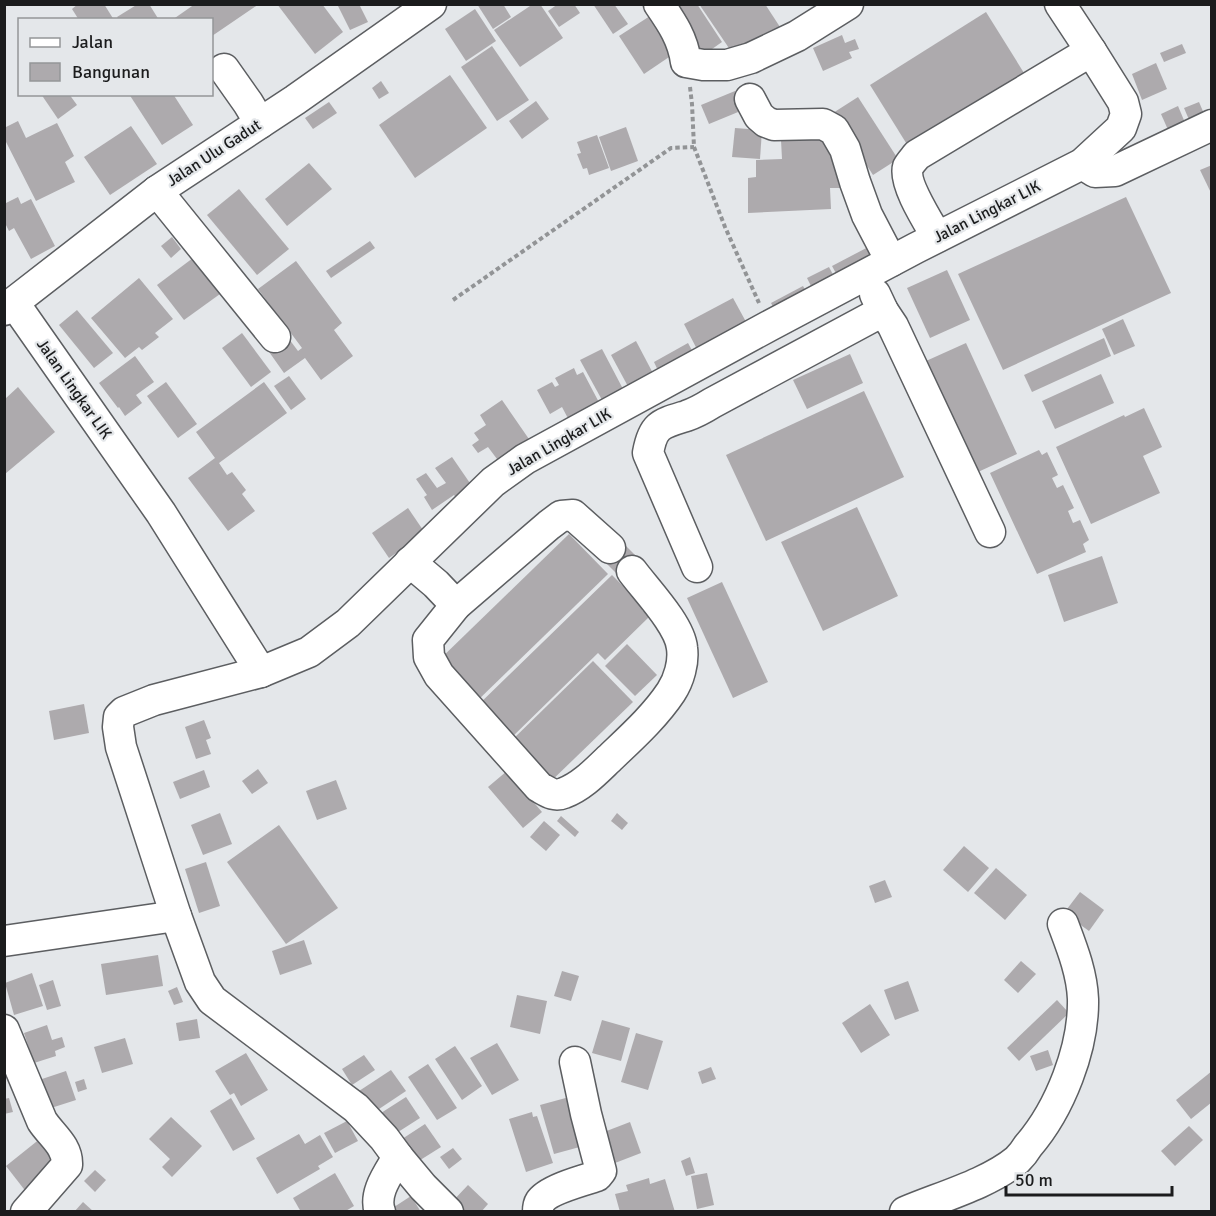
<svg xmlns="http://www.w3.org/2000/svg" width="1216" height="1216" viewBox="0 0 1216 1216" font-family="Signika,sans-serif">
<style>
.building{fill:#adaaad}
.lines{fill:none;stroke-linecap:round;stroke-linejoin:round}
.minor-casing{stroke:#5c5e61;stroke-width:33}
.path{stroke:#929496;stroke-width:4;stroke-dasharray:4.5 3;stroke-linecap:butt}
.minor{stroke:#fff;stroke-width:30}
.labels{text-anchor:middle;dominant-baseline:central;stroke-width:4.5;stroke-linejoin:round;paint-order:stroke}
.street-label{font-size:16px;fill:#1b1c1d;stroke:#e4e7ea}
</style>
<rect width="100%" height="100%" fill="#e4e7ea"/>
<g class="building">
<polygon points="78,4 104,4 114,20 79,20 72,9"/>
<polygon points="138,4 149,4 159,20 119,20 117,17"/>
<polygon points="195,4 259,4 212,36 212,20 172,20"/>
<polygon points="277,4 322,4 343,32 315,54"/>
<polygon points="337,4 359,4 368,22 350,30"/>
<polygon points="477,4 503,4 511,17 493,29"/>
<polygon points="533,4 540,4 563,38 520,67 494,30"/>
<polygon points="558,4 574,4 580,13 559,27 548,11"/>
<polygon points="593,4 614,4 628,24 613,34"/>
<polygon points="667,4 697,4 722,42 702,56"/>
<polygon points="699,4 765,4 780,27 735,57"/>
<polygon points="475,9 496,41 466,61 445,29"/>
<polygon points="986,12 1024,73 908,146 870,85"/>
<polygon points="650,16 675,53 644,74 619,36"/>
<polygon points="842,35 845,43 855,39 859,49 849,52 852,58 823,71 813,48"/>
<polygon points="1182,44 1186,53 1164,62 1160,53"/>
<polygon points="492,46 529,100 497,121 461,67"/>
<polygon points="1156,63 1167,89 1142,100 1132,74"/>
<polygon points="450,75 487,128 415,178 379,125"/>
<polygon points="381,81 389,93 379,99 372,88"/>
<polygon points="735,91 743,110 709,124 701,105"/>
<polygon points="41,94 69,94 77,105 58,119"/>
<polygon points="129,94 173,94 193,125 162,145"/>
<polygon points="858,97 898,159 873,175 833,113"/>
<polygon points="536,101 549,119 522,139 509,121"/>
<polygon points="329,102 337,113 313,129 305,118"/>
<polygon points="1199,102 1205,116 1190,122 1184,108"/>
<polygon points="1178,106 1186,125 1169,132 1161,114"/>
<polygon points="18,121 26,138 57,123 74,156 65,162 75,182 36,201 4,138 4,128"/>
<polygon points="131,126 157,164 110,195 84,157"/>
<polygon points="626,127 638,161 611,171 599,137"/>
<polygon points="735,128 762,130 760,159 732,157"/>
<polygon points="597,135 609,168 589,175 587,168 583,169 577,154 581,153 577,142"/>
<polygon points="829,139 830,157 844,156 846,188 830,188 831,209 748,213 748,178 756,177 756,160 782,159 781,140"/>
<polygon points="309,163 332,189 287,226 265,199"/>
<polygon points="1212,165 1212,195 1200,170"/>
<polygon points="239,189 289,249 257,275 207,215"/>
<polygon points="18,197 21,204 31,199 55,246 31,259 14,228 9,231 4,221 4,204"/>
<polygon points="1126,197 1171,293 1003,370 958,274"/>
<polygon points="172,237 181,249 171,258 161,246"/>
<polygon points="370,241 375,248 331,278 326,271"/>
<polygon points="874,244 885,263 843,286 832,266"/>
<polygon points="193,258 220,294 184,320 157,285"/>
<polygon points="296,261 342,323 334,330 353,356 321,380 305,358 284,373 267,349 286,335 298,351 302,348 258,289"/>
<polygon points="829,267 840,288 818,300 807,278"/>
<polygon points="947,270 970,320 930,338 907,288"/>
<polygon points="139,278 173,319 155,333 159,337 142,350 139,347 125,358 91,318"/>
<polygon points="803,286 811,301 779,318 771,303"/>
<polygon points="733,298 751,331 701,357 684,324"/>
<polygon points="77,310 113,353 94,368 59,325"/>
<polygon points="1123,319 1135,346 1114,355 1102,329"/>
<polygon points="242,333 271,372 251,387 222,348"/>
<polygon points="1104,338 1111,356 1032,392 1024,375"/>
<polygon points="636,341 656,379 631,392 611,355"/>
<polygon points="688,343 696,358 661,377 654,362"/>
<polygon points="966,343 1017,454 978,472 926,361"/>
<polygon points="602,349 623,389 602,400 580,360"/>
<polygon points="850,354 863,383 807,409 793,380"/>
<polygon points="135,356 154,382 136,395 142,403 125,416 119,407 118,408 99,383"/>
<polygon points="574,368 577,375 583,372 603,410 572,426 562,407 550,414 537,390 552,382 555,387 559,385 555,378"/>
<polygon points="1101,374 1114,403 1055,429 1042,401"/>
<polygon points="289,376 306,399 291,410 274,386"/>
<polygon points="166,382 197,424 178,438 147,396"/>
<polygon points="264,382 287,413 219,463 227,475 232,472 246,490 242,494 255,511 228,531 188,478 215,458 196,432"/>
<polygon points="18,387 55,432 5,474 5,399"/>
<polygon points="864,391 904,477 766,541 726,455"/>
<polygon points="502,400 531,442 500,463 488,447 478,453 472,445 479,440 474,433 486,425 480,415"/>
<polygon points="1144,408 1162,447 1143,456 1160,493 1091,524 1056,447 1124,415 1125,417"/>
<polygon points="1039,450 1042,455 1047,452 1058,475 1052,478 1057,488 1063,485 1074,508 1068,511 1073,523 1080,520 1089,540 1083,544 1086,552 1037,574 990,473"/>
<polygon points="452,457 474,489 458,500 454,495 432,510 424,497 427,495 416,479 426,473 437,488 446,483 435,468"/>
<polygon points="857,507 898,596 823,631 781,542"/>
<polygon points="408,508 425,533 389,558 372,533"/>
<polygon points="569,534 608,574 474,704 435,664"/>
<polygon points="619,539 661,581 653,589 623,580 600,557"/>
<polygon points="1102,556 1118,603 1064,622 1048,575"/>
<polygon points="612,575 645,608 642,610 649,617 605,660 598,653 505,744 473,710"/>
<polygon points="722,582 768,682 733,698 687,598"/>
<polygon points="627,644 657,675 635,696 605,666"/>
<polygon points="593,661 633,702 545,787 506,746"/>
<polygon points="84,704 89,733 54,740 49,711"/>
<polygon points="204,720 211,738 206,740 211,754 196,759 185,727"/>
<polygon points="258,769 268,783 252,794 242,781"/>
<polygon points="204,770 210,787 180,799 173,782"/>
<polygon points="507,771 542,812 523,828 488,787"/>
<polygon points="336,780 347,809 317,820 306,791"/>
<polygon points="220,813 232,844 203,855 191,825"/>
<polygon points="617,813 628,823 622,830 611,821"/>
<polygon points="561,816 579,832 575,837 557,821"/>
<polygon points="544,821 560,835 546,851 530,837"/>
<polygon points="279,825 338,908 286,944 227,862"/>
<polygon points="964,846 989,868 968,892 943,870"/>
<polygon points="206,862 220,906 199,913 185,869"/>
<polygon points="996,868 1027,895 1005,920 974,893"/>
<polygon points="885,880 892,897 875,903 869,886"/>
<polygon points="1080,892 1104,910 1089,931 1064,913"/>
<polygon points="304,940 312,964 280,975 272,951"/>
<polygon points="158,955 163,986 106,995 101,964"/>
<polygon points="1021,961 1036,974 1018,993 1004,980"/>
<polygon points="562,971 579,976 571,1001 554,996"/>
<polygon points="32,973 43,1006 14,1015 5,983"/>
<polygon points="53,980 61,1006 47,1010 39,985"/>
<polygon points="908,981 919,1011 895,1020 884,990"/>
<polygon points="177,987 183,1002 174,1005 168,991"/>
<polygon points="517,995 547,1001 540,1034 510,1027"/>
<polygon points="1057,1000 1069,1013 1019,1061 1007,1048"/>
<polygon points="870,1004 890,1035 861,1053 842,1023"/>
<polygon points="197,1019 200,1038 179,1041 176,1023"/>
<polygon points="602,1020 630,1028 621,1061 592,1053"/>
<polygon points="47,1025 52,1040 62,1037 65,1047 55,1051 56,1056 34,1063 24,1033"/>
<polygon points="636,1033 663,1041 648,1090 621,1082"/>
<polygon points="125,1038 133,1064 102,1073 94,1047"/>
<polygon points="497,1043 519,1080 492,1095 470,1058"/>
<polygon points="455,1046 482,1086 462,1100 435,1059"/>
<polygon points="1048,1050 1053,1065 1036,1071 1030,1056"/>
<polygon points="246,1053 268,1090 241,1106 234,1093 230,1095 215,1071"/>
<polygon points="364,1055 375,1070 352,1085 342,1069"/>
<polygon points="428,1064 457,1108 437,1120 408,1077"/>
<polygon points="711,1067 716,1079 702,1084 698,1072"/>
<polygon points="391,1070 406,1091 373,1113 359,1091"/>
<polygon points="66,1071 76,1100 51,1108 42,1079"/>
<polygon points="1212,1071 1212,1102 1191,1119 1176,1100"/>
<polygon points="84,1079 87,1089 78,1092 75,1082"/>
<polygon points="573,1096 587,1145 554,1154 540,1105"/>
<polygon points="406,1097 420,1118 395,1134 381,1113"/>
<polygon points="9,1098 13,1112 4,1114 4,1099"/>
<polygon points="231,1098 255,1139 233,1151 210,1111"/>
<polygon points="532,1112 533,1117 537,1116 553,1163 526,1172 509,1119"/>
<polygon points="171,1117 202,1146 172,1177 162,1167 170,1159 149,1139"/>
<polygon points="347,1121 358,1141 335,1153 324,1133"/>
<polygon points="630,1122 641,1153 615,1163 604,1132"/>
<polygon points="425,1124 441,1147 414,1164 399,1141"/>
<polygon points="1189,1126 1203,1140 1175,1166 1161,1151"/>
<polygon points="299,1134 305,1144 320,1135 333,1157 318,1166 320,1169 277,1194 256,1158"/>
<polygon points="41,1138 63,1166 27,1193 6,1166"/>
<polygon points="453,1148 462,1159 449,1169 440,1157"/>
<polygon points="690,1157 695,1173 686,1176 681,1161"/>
<polygon points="95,1170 106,1180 95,1192 84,1181"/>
<polygon points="335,1173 354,1206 344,1212 301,1212 293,1198"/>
<polygon points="707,1173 714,1205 697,1209 691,1176"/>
<polygon points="649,1178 650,1184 665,1179 675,1212 620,1212 615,1194 628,1191 626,1185"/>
<polygon points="468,1185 488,1204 481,1212 460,1212 451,1203"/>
<polygon points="411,1196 421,1212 392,1212 391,1209"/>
<polygon points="83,1202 94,1212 74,1212"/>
</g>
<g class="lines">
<defs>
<g id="minor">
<path d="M659,4C672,23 683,39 686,62L703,65H727L751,58L797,36L848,4"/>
<polyline points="224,69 248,103 260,123"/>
<polyline points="750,99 759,116 766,122 774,125 823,124 834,130 845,149 855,182 867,215 891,261"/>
<polyline points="1082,164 1095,172 1115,171 1212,125"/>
<polyline points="157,191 275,337"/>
<path d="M937,237C929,223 903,183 908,167C910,163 914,159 917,155L1091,51"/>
<polyline points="875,294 883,311 893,326 990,532"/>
<polyline points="14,303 161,513 261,672"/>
<polyline points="4,310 157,191 295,100 431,4"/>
<path d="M610,548L573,515L561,516L549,525L456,605L428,640L429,657L439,675L539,787C548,792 554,797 564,793C583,786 598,769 612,756C633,736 655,716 671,692C679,680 684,662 682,648C680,625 646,590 632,571"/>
<polyline points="410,562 436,584 456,605"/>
<path d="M697,567L648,453C653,425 660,424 686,416C695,413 704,408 712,403L883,311"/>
<polyline points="4,941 176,916"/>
<path d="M4,1030L42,1121C51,1135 68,1146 67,1165L26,1212"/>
<path d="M380,1212C373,1193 389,1173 398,1157"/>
<polyline points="448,1212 423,1187 398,1157 384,1138 356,1108 212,1000 200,982 176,916 121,747 118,727 119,717 124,712 154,700 261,672 309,652 348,623 493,482 525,459 769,326 916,248 1082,164 1121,128 1126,114 1123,102 1091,51 1060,4"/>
<path d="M538,1212C538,1208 538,1205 540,1202C547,1190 584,1180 597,1176L601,1171L586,1114L575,1062"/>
<path d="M905,1212C940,1197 988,1184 1017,1160C1021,1156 1025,1151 1028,1146C1060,1109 1084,1048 1083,999C1082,973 1072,948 1063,924"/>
</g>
</defs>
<use href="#minor" class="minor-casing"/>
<g class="path">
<polyline points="690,87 692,104 694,147 725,227 759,303"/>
<polyline points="453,300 671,148 694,147"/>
</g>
<use href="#minor" class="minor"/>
</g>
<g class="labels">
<g class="street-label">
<text transform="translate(214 153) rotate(-33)">Jalan Ulu Gadut</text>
<text transform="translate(987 212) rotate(-27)">Jalan Lingkar LIK</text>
<text transform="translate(74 389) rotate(55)">Jalan Lingkar LIK</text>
<text transform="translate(559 442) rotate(-30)">Jalan Lingkar LIK</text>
</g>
</g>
<rect width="1216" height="1216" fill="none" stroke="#1b1c1d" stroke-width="12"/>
<rect x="18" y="18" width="195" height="78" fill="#e4e7ea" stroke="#949698" stroke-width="1.5"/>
<rect x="30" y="38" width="30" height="9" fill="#ffffff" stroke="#949698" stroke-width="1.5"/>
<text x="72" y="48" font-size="18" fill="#1b1c1d">Jalan</text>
<rect x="30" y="63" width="30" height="18" fill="#adaaad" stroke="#949698" stroke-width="1.5"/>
<text x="72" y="78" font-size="18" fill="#1b1c1d">Bangunan</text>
<path d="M1006 1186v9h166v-9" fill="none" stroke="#1b1c1d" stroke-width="3"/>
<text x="1015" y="1186" font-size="18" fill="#1b1c1d" stroke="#e4e7ea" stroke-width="4.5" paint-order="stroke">50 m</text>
</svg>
